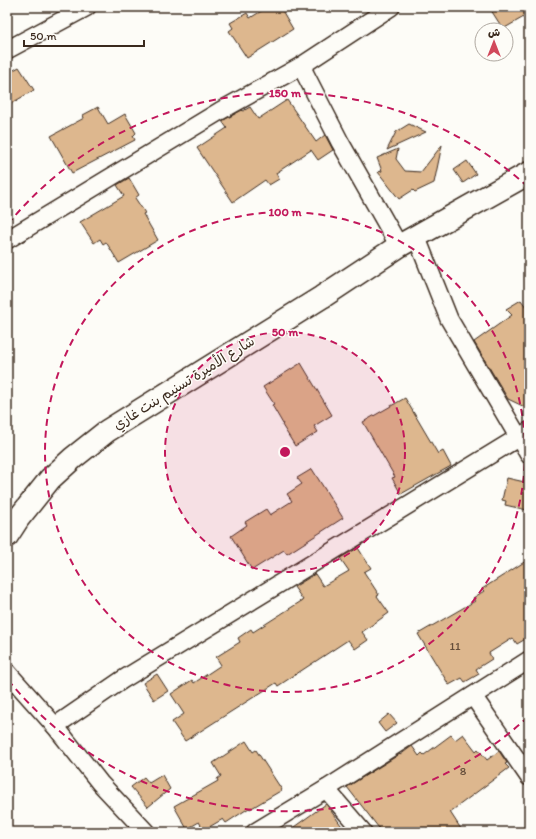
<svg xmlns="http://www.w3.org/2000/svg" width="536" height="839" viewBox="0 0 536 839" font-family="Itim,'Playpen Sans Arabic',sans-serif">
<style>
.building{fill:#ddb78e;stroke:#3b2a1e}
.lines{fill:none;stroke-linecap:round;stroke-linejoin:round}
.minor-casing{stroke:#3b2a1e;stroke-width:20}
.secondary-casing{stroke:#3b2a1e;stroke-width:25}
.minor{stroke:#fdfcf7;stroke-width:17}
.secondary{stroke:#fdfcf7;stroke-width:22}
.ring{fill:none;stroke:#c2185b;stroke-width:2;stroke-dasharray:7 5}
.labels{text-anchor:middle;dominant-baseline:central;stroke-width:3;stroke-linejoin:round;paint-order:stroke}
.number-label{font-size:12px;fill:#644d3a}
.street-label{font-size:14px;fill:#3b2a1e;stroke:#fdfcf7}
.centre{fill:#c2185b;stroke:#fdfcf7;stroke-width:2}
.ring-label{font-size:12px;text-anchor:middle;font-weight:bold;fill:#c2185b;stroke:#fdfcf7;stroke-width:3;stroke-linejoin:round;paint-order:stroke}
</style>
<rect width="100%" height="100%" fill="#fdfcf7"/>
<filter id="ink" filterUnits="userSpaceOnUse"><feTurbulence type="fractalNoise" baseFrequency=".025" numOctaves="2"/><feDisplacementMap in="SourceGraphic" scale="8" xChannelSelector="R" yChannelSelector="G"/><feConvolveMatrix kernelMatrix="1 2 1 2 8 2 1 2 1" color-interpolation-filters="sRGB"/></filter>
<g filter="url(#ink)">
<g class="building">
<polygon points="268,7 280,7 293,29 247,58 229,31 233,28 230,23 247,13 250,18"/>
<polygon points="489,7 529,7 529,14 503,29"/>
<polygon points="19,67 34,90 7,106 7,74"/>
<polygon points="287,100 316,142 325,135 333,150 318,160 311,150 276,173 279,179 269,185 265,180 233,202 197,148 227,128 222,121 242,110 243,111 250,107 258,119"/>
<polygon points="98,107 108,124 125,114 136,133 133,136 135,140 72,173 51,136 84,118 83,115"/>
<polygon points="409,124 426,132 387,150 396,132"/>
<polygon points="442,145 434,183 415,192 413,190 399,199 378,172 382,171 377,158 398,149 396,159 405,171 421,172"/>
<polygon points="467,161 476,174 463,183 454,170"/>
<polygon points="129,178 139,195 135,198 145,213 143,214 158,240 119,263 106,242 103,244 100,239 94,243 80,222 124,196 117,185"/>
<polygon points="521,300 529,311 529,409 508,399 474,342 512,315 506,309"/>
<polygon points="301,363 332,415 314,426 318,432 295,446 282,425 283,424 272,405 274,404 263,387"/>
<polygon points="405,398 438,454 443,451 451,466 401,494 392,478 395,477 363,422"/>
<polygon points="312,469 343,518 287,554 284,550 252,570 231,536 247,525 245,522 266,509 270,515 292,501 287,494 302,484 297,478"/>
<polygon points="507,478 529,483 529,501 527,510 505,505 506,501 502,500"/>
<polygon points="358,548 371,568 364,572 379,595 377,596 389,613 362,632 368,640 355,649 348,640 278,686 276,683 185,741 172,722 184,714 171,694 192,680 194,683 221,665 216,657 240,642 238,638 251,629 253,632 303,600 294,587 315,574 323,586 349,571 340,558"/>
<polygon points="529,559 529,637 517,644 513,638 489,653 492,659 476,669 479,674 465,682 462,678 449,685 418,634 475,601 473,598 484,591 482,589"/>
<polygon points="157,674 168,691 154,700 143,683"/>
<polygon points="389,714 397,723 385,732 378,723"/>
<polygon points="463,734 476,751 478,749 487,760 499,751 507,763 505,764 509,768 450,812 463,832 382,832 347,787 400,754 400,755 412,746 419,756 422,753 424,755 451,735 455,740"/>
<polygon points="246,741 253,752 256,750 282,790 250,809 249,808 226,823 223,819 204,830 199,822 187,829 174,806 218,781 217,779 221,776 213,763"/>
<polygon points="162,775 170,789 148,807 131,787 144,777 149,783"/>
<polygon points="326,804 346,832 287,832"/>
</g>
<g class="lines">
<defs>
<g id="minor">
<polyline points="7,50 87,7"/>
<polyline points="301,66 340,142 399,246"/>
<polyline points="416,236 449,319 529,455"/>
<polyline points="7,240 220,111 301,66 391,7"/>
<polyline points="7,672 55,726 100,783 146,832"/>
<polyline points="473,696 529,777"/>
<polyline points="55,726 122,680 529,431"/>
<polyline points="326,789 363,832"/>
<polyline points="255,832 326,789 529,660"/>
</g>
<polyline id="secondary" points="7,536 18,519 50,479 73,458 107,431 322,297 399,246 529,173"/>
</defs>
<use href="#minor" class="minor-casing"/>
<use href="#secondary" class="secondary-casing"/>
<use href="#minor" class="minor"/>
<use href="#secondary" class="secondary"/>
</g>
</g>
<circle cx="285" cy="452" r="120" fill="#c2185b" fill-opacity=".12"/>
<g class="ring">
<circle cx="285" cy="452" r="120"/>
<circle cx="285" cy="452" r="240"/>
<path d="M528 717A359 359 0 0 1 8 680M8 224A359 359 0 0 1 528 187"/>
</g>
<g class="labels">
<g class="number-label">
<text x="455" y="646">11</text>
<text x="463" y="771">8</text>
</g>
<g class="street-label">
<text transform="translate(184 383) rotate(-32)">شارع الأميرة تسنيم بنت غازي</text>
</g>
</g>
<circle cx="285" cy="452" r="6" class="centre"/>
<g class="ring-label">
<text x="285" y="97">150 m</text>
<text x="285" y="216">100 m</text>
<text x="285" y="336">50 m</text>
</g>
<rect width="536" height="839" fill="none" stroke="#fdfcf7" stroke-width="24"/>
<rect x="12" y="12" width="512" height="815" fill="none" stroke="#3b2a1e" stroke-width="1.5" filter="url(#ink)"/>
<g transform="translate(494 42)"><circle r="19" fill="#fdfcf7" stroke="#afa8a0"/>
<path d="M0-3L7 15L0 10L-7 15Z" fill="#d1495b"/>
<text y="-6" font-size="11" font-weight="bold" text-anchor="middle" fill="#3b2a1e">ش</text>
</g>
<path d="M24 40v6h120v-6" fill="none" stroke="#3b2a1e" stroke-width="2"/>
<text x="30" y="40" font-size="12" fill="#3b2a1e" stroke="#fdfcf7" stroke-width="3" paint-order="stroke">50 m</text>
</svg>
